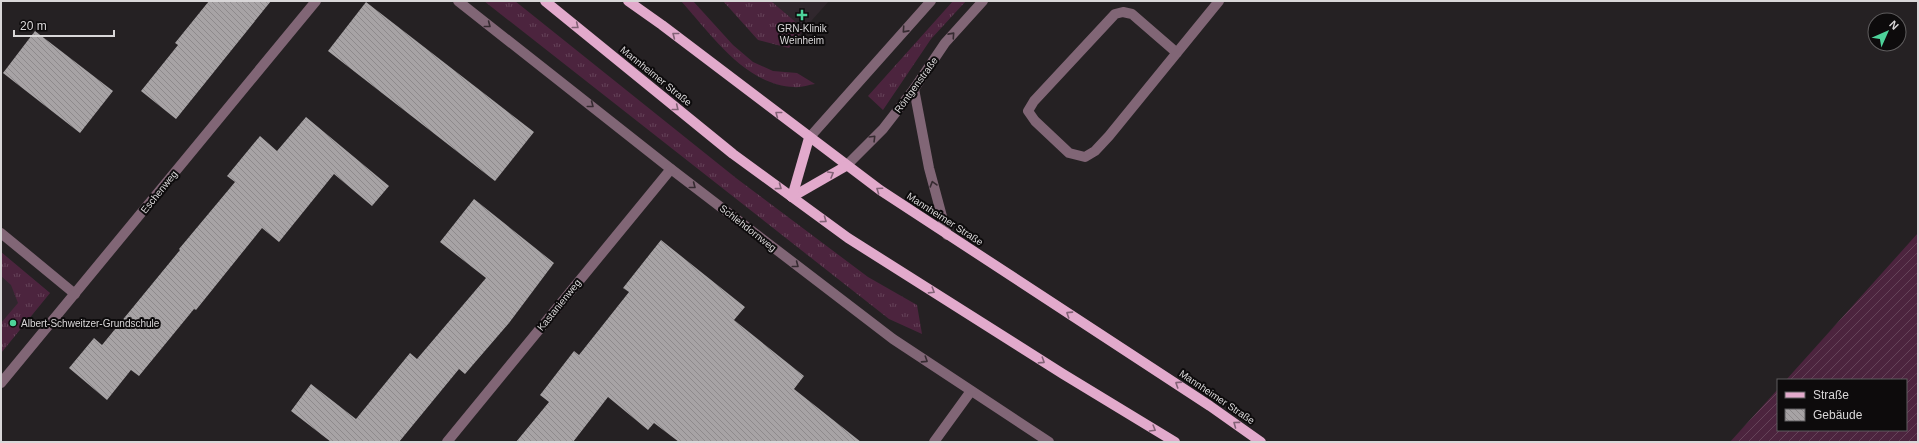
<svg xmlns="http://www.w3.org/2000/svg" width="1919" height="443" viewBox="0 0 1919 443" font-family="Arial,sans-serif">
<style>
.built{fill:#30272d}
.grass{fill:url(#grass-tufts)}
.garden{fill:url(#garden-furrows)}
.building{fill:url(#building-back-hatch)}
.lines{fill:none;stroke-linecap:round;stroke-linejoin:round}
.minor{stroke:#816676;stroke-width:10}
.major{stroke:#e2aacc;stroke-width:10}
.oneway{stroke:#362b31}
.oneway2{stroke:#826276}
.poi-dot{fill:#4dd39a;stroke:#0d0b0c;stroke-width:1.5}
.labels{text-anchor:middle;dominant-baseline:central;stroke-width:4;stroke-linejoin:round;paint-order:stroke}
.poi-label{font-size:10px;fill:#d9d7d8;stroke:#0d0b0c}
.street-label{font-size:10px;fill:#d9d7d8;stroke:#0d0b0c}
</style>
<defs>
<pattern id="grass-tufts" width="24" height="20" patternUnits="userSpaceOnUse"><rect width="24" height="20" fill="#4c243e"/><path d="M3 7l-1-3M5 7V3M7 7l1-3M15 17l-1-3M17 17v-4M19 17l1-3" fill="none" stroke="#654359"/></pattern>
<pattern id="garden-furrows" width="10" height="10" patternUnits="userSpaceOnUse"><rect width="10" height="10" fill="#4c243e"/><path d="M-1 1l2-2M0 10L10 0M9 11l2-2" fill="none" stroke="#654359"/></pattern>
<pattern id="building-back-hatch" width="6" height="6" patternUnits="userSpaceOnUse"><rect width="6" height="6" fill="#a7a3a5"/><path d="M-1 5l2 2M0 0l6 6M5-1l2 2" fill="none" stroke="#8e8a8c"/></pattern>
</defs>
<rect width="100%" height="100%" fill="#252123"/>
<g class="built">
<polygon points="771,1 829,1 804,29"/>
<polygon points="1,252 50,293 1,353"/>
</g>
<g class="grass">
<polygon points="484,1 515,1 736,178 868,277 917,305 922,334 889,319"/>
<path d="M681,1H693L733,45L753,62L773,71L797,73L815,84C808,85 800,88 794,87C745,85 711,34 681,1Z"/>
<polygon points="723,1 771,1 804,29 789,48 758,40"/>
<polygon points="953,1 966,1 931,39 883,110 868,96"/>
<polygon points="1,252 50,293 1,353 1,323 18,303 11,285 1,276"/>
</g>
<polygon class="garden" points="1918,233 1918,442 1730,442 1778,389 1778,430 1906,430 1906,380 1786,380"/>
<g class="building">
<polygon points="209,1 271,1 176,119 141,91 178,45 175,43"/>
<polygon points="366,2 534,132 495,181 328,51"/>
<polygon points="35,31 113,91 80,133 3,73"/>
<polygon points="306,117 389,186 372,206 334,174 279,242 262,228 196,310 194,309 139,376 131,370 107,400 69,368 94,338 102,345 180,250 179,249 235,182 227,176 260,136 277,151"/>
<polygon points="474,199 554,263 509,323 465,374 459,369 399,442 331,442 291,411 311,384 356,419 410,353 417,359 486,278 440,242"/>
<polygon points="661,240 745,307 734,320 804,376 794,389 861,442 679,442 654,423 648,430 608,397 573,442 516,442 549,402 540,395 574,351 579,355 629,292 623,288"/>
</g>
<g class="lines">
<g class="minor">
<polyline points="458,1 671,169 893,339 1049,442"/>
<polyline points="1177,53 1132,14 1123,12 1115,14 1034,101 1028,111 1035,121 1069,153 1085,157 1095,151 1109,136 1219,1"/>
<polyline points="914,89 929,168 947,235"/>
<polyline points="809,138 931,1"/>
<polyline points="846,166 883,129 914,89 945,43 983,1"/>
<polyline points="1,233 75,294"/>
<polyline points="1,383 316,1"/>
<polyline points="447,442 671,169"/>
<polyline points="934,442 971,391"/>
</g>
<g class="major">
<polyline points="545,1 733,154 848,238 1063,374 1175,442"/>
<polyline points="628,1 662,25 880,190 1210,406 1261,442"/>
<polyline points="792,197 846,166"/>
<polyline points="792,197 809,138"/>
</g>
</g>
<defs><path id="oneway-chevron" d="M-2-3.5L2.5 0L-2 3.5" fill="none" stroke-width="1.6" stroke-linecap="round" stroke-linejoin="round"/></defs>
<g class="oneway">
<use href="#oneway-chevron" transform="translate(488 25) rotate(38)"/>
<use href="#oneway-chevron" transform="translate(905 30) rotate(132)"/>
<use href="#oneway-chevron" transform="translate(952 35) rotate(-48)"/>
<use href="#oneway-chevron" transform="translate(591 105) rotate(38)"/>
<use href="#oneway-chevron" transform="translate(873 138) rotate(-45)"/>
<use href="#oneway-chevron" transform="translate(933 184) rotate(-106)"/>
<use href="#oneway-chevron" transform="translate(693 186) rotate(38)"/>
<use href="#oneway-chevron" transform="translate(796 265) rotate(38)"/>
<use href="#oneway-chevron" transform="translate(925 360) rotate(33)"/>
</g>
<g class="oneway2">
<use href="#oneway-chevron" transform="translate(576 26) rotate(39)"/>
<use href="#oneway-chevron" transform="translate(675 35) rotate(-142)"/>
<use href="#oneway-chevron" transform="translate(676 108) rotate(39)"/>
<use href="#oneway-chevron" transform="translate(778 114) rotate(-142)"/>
<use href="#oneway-chevron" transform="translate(831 174) rotate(-30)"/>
<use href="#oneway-chevron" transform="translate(779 187) rotate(36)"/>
<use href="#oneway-chevron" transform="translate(879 190) rotate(-145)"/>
<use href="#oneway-chevron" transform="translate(824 220) rotate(36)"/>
<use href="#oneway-chevron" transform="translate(932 291) rotate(32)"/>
<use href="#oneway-chevron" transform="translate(1069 314) rotate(-147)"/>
<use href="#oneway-chevron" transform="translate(1042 361) rotate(33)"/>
<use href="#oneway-chevron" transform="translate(1178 384) rotate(-147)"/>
<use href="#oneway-chevron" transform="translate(1236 424) rotate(-144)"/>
<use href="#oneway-chevron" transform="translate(1153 429) rotate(31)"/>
</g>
<g class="poi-dot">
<path d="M800 9h4v4h4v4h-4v4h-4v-4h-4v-4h4z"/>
<circle cx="13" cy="323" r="4"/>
</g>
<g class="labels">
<g class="poi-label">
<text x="802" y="28">GRN-Klinik<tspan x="802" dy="12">Weinheim</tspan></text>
<text x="21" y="323" text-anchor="start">Albert-Schweitzer-Grundschule</text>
</g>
<g class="street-label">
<text transform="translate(656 76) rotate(39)">Mannheimer Straße</text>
<text transform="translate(916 85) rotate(-54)">Röntgenstraße</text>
<text transform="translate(159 192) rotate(-51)">Eschenweg</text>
<text transform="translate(945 219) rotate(33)">Mannheimer Straße</text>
<text transform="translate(748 228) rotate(38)">Schlehdornweg</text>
<text transform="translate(559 305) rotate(-51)">Kastanienweg</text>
<text transform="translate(1217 397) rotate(34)">Mannheimer Straße</text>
</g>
</g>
<rect width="1919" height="443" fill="none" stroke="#d9d7d8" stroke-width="4"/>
<rect x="1777" y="379" width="130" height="52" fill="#0d0b0c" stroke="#5f5d5e"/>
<rect x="1785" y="392" width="20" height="6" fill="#e2aacc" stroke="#5f5d5e"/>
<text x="1813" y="399" font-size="12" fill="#d9d7d8">Straße</text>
<rect x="1785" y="409" width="20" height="12" fill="url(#building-back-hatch)" stroke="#5f5d5e"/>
<text x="1813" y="419" font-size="12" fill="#d9d7d8">Gebäude</text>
<g transform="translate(1887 32) rotate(45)"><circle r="19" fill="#0d0b0c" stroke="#5f5d5e"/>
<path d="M0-3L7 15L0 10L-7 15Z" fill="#4dd39a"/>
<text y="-6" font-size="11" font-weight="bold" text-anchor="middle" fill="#d9d7d8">N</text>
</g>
<path d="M14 30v6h100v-6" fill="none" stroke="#d9d7d8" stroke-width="2"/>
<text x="20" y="30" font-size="12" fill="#d9d7d8" stroke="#0d0b0c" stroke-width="3" paint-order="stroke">20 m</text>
</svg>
